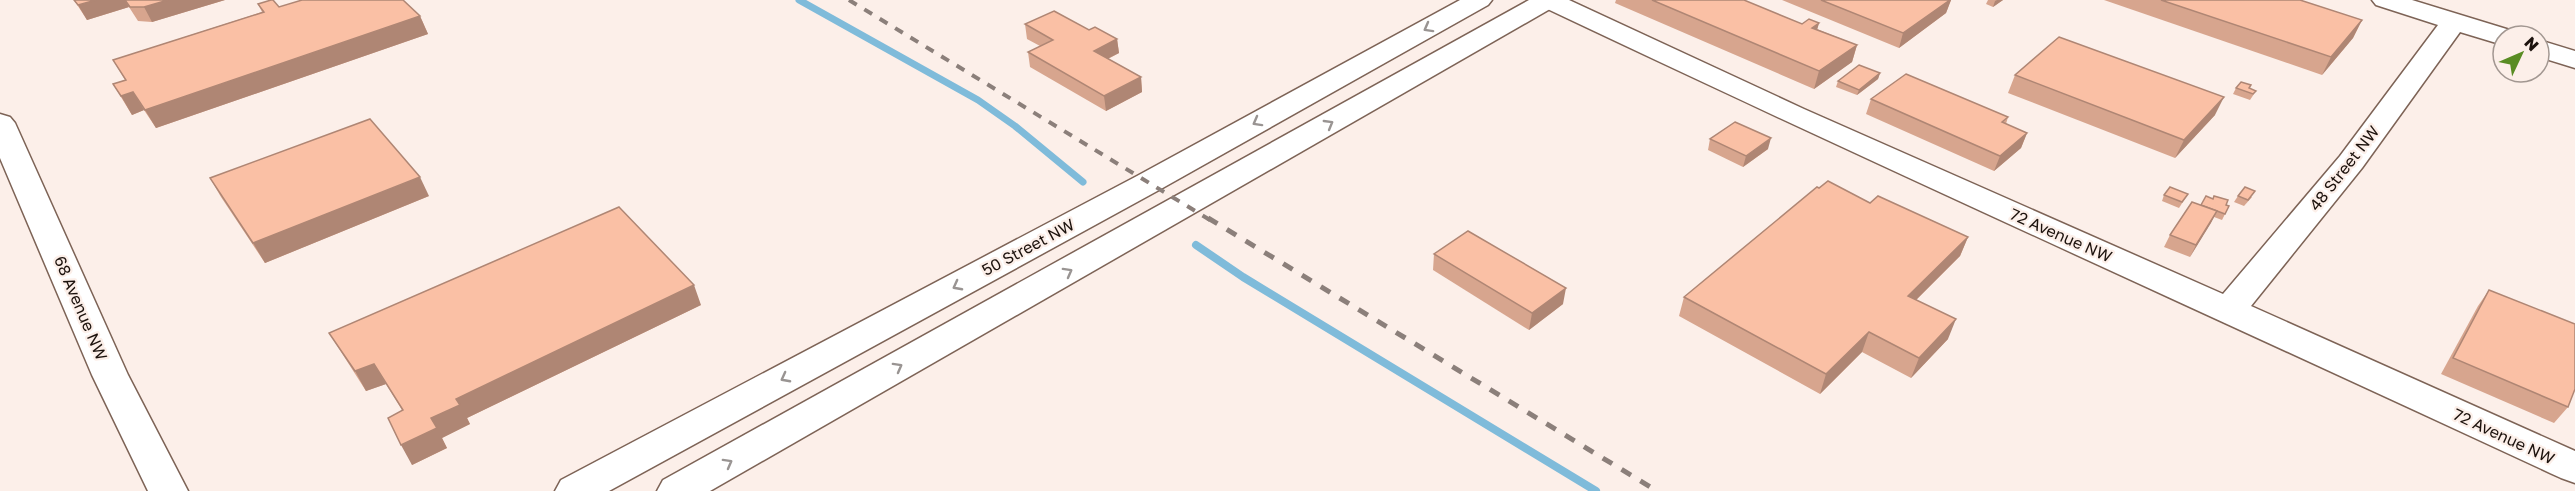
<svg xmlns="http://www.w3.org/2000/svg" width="2575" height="491" viewBox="0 0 2575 491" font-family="'Golos Text',sans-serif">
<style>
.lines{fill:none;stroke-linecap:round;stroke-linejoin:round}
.stream-far1{stroke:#7fbbda;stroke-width:7}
.stream{stroke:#7fbbda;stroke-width:8}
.minor-casing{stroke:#7d6356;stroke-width:3}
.major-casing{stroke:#7d6356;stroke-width:3}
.minor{fill:#fff;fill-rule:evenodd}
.major{fill:#fff;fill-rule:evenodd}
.rail-far1{stroke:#8b7f7a;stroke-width:4;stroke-dasharray:9 9;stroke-linecap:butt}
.rail{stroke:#8b7f7a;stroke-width:5;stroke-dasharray:11 11;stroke-linecap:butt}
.wall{fill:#d7a58e}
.shaded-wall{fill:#af8674}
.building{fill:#fac0a5;stroke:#af8674;stroke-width:1.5}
.oneway{stroke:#999492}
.labels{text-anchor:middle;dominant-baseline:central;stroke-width:4.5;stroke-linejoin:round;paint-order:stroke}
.street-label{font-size:16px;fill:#1c120d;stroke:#fcefe9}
</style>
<rect width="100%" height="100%" fill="#fcefe9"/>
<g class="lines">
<polyline class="stream-far1" points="799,0 978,100 1015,126 1083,182"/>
<polyline class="stream" points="1196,245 1243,277 1596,491"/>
<defs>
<g id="minor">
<path d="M1535,0H1569L1804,109L2223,294L2340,156L2438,25L2376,5L2372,0H2412L2513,31L2516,36H2503V45L2460,32L2362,168L2251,306L2575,451V483L2561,478C2221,320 1878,166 1539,5Z"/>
<polygon points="2539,40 2575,51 2575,68 2539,57"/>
<polygon points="0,114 10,117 15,123 128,375 188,491 148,491 92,375 0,158"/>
</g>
<g id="major">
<polygon points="1460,0 1492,0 1488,5 1159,190 609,491 555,491 561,480 1137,176"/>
<polygon points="1529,0 1561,0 1557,5 710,491 657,491 663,480"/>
</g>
</defs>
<use href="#minor" class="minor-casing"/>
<use href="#major" class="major-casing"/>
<use href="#minor" class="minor"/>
<use href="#major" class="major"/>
<polyline class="rail-far1" points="849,0 1210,220"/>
<polyline class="rail" points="1208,218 1657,491"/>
</g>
<g class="wall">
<polygon points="74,0 225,0 152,22 138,21 129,7 87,20"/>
<polygon points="1616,0 1744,0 1802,24 1819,23 1817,29 1857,45 1852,62 1814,89 1615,3"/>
<polygon points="1782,0 1951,0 1946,13 1899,48"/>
<polygon points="1988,0 2003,0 1993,7 1986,4"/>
<polygon points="2104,0 2300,0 2362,20 2353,38 2322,75"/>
<polygon points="258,4 279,7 420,16 428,34 156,128 144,110 132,115 113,84 125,80 113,60 262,12"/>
<polygon points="1025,24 1089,30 1117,39 1119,53 1108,59 1141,77 1142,92 1106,111 1030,67 1028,52 1040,46 1027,39"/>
<polygon points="1880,73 1878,79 1857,95 1836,87 1838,81"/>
<polygon points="2015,75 2215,115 2175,158 2008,93"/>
<polygon points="2251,85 2249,88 2256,91 2250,100 2233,94 2236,88"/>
<polygon points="1871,99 2008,117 2006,124 2027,133 2021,148 1994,171 1866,114"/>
<polygon points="1710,139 1768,149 1743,167 1708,150"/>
<polygon points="210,178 429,196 265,263 221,197"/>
<polygon points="2188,194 2179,208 2162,201 2164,195"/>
<polygon points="2238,196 2252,197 2244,206 2234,202"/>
<polygon points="1870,203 1968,237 1960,256 1916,300 1948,339 1911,378 1862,352 1820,394 1679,316 1684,297"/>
<polygon points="2201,205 2226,205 2229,206 2222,220 2214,217 2190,257 2164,247 2170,235"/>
<polygon points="1434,254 1563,304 1529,330 1433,270"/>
<polygon points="2489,290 2568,407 2554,423 2441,374 2478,306"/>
<polygon points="701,305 467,418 470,424 442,438 447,448 412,465 402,410 386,384 366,391 329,333"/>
</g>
<g class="shaded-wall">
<polygon points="96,0 125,0 129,7 87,20 78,5"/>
<polygon points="168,0 225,0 152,22 144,7"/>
<polygon points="1950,0 1951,0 1946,13 1899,48 1903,33"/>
<polygon points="1997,0 2003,0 1993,7 1995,1"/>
<polygon points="420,16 428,34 156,128 145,110"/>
<polygon points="2362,20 2353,38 2322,75 2331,57"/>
<polygon points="1819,23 1814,41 1812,28"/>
<polygon points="1117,39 1119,53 1095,65 1094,51"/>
<polygon points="1857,45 1852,62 1814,89 1819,71"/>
<polygon points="1880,73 1878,79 1857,95 1859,90"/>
<polygon points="1141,77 1142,92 1106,111 1104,96"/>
<polygon points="133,92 144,110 132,115 121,96"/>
<polygon points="2224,97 2215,115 2175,158 2184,140"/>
<polygon points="2027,133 2021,148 1994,171 2000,156"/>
<polygon points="1771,138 1768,149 1743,167 1746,156"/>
<polygon points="420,177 429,196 265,263 253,243"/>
<polygon points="2217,211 2211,223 2190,257 2196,245"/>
<polygon points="1968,237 1960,256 1901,315 1908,296"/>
<polygon points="694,285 701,305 467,418 470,424 442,438 447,448 412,465 401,445 431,418 456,399"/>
<polygon points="1566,288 1563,304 1529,330 1532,313"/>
<polygon points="1956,319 1948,339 1911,378 1919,358"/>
<polygon points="1869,332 1862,352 1820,394 1826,374"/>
<polygon points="374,364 386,384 366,391 355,371"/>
</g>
<g class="building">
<polygon points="74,0 96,0 78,5"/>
<polygon points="125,0 168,0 144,7 130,7"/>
<polygon points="271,0 273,0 279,7 302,0 403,0 420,16 145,110 133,92 121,96 113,84 126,80 113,60 264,12 258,4"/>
<polygon points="1652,0 1744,0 1802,24 1809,19 1819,23 1812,28 1857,45 1819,71"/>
<polygon points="1821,0 1950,0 1903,33"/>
<polygon points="2161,0 2300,0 2362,20 2331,57"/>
<polygon points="1054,11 1089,30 1095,27 1117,39 1094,51 1141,77 1104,96 1028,52 1053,40 1025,24"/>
<polygon points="2059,37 2224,97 2184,140 2015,75"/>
<polygon points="1859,65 1880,73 1859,90 1838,81"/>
<polygon points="1906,74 2008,117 2002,122 2027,133 2000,156 1871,99"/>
<polygon points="2241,82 2251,85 2249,88 2256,91 2253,94 2236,88"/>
<polygon points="370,119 420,177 253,243 210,178"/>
<polygon points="1735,122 1771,138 1746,156 1710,139"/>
<polygon points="1828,181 1870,203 1878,196 1968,237 1908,296 1956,319 1919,358 1869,332 1826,374 1684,297 1817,187 1819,188"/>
<polygon points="2170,187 2188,194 2182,202 2164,195"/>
<polygon points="2245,187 2255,191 2248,200 2238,196"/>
<polygon points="2206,196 2213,199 2214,196 2228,200 2226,205 2229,206 2225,214 2201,205"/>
<polygon points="2192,202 2217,211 2196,245 2170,235"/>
<polygon points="619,207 694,285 456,399 460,405 431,418 437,428 401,445 388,418 403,410 374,364 355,371 329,333"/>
<polygon points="1468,231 1566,288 1532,313 1434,254"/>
<polygon points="2489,290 2575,324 2575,389 2568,407 2453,358"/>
</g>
<defs><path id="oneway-chevron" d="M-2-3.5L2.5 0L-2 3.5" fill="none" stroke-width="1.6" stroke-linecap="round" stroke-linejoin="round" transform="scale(1.5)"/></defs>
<g class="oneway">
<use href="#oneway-chevron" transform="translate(1428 28) rotate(151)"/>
<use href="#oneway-chevron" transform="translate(1257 122) rotate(151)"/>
<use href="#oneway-chevron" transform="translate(1329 124) rotate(-30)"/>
<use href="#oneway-chevron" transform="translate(1068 272) rotate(-29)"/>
<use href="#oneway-chevron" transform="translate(957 286) rotate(152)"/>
<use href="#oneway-chevron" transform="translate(898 367) rotate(-29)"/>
<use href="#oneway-chevron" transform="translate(785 378) rotate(152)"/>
<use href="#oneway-chevron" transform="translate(728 463) rotate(-29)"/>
</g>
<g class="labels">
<g class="street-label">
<text transform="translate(2344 168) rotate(-52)">48 Street NW</text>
<text transform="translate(2061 235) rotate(24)">72 Avenue NW</text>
<text transform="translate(1028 247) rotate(-28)">50 Street NW</text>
<text transform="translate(81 308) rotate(67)">68 Avenue NW</text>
<text transform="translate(2504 436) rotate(25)">72 Avenue NW</text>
</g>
</g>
<g transform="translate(2521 54) rotate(46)"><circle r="28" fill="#fcefe9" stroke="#a29791" stroke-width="1.5"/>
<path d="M0-4.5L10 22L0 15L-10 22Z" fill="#598c23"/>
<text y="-9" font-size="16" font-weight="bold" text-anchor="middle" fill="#1c120d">N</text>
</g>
</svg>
